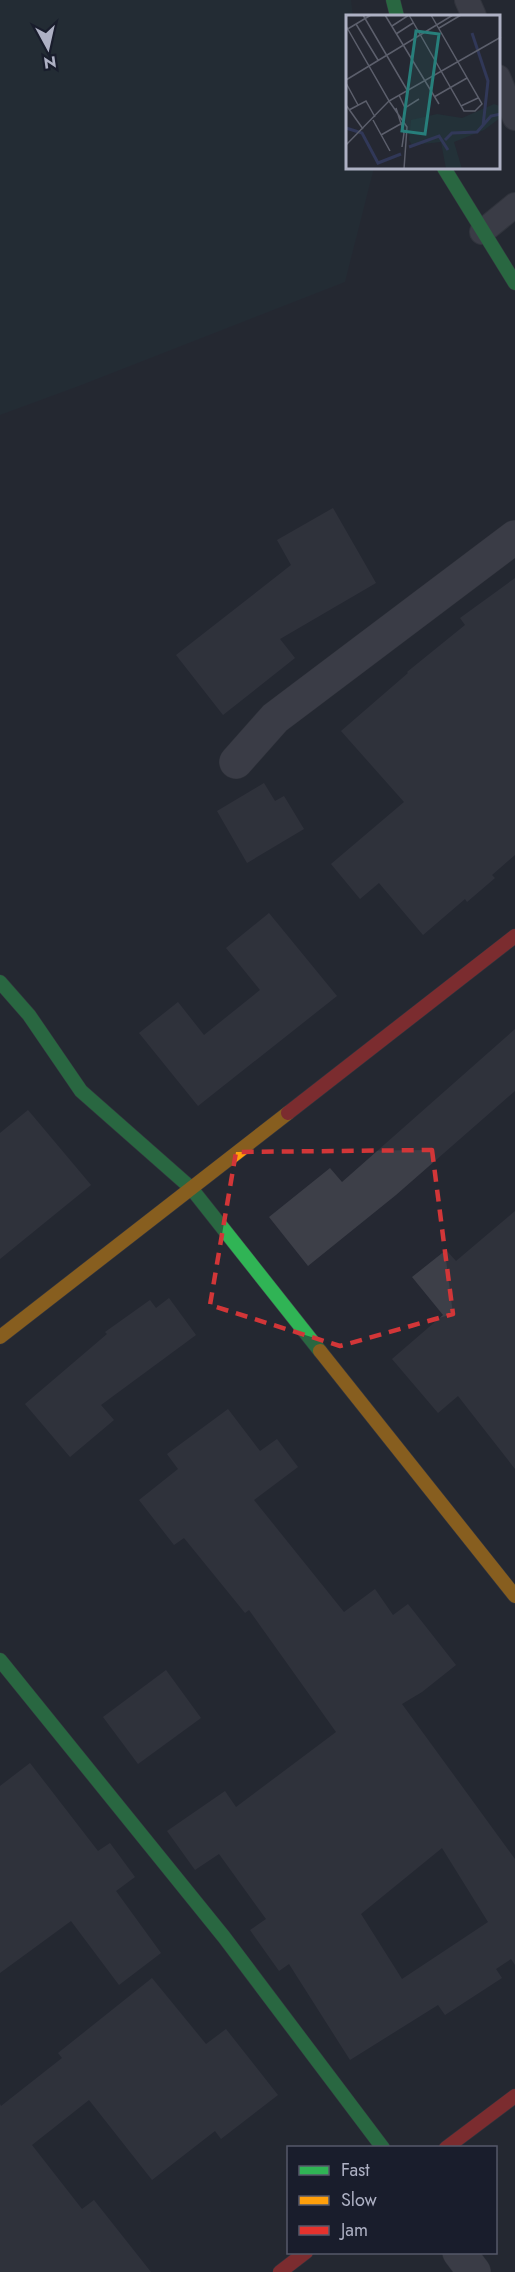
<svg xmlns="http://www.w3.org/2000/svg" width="515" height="2272" viewBox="0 0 515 2272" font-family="Jost,sans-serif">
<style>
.green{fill:#233138}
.building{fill:#3d3f48;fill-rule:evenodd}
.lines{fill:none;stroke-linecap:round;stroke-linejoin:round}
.lane-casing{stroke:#41434b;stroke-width:26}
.street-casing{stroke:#41434b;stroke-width:34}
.fast-casing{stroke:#41434b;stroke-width:15}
.slow-casing{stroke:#41434b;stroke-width:15}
.jam-casing{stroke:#41434b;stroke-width:15}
.lane{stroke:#555660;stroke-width:24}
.street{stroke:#555660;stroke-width:33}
.fast{stroke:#30b455;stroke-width:14}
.slow{stroke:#ff9f0a;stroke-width:14}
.jam{stroke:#e5322d;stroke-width:14}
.marked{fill:none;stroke:#d23638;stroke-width:4.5;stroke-dasharray:12 8;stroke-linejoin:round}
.inset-river{fill:none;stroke:#313858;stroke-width:3}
.inset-road{fill:none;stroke:#5c5f6c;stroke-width:1.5}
.view{fill:#277f7b;fill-opacity:0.15;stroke:#277f7b;stroke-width:3}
.inset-edge{fill:none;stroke:#aeb1c4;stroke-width:3}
</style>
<rect width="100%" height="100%" fill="#252832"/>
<polygon class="green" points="0,0 351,0 353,16 347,16 347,168 374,168 345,282 79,386 0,415"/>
<g class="building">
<polygon points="333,508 376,583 280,639 295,658 223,715 176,655 291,565 277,540"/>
<polygon points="515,578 515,855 492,875 495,878 467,902 465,899 423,935 379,883 360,899 331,864 404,802 341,731 408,673 407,672 465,625 460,618"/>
<polygon points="264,783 275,801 284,796 304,829 247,863 217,811"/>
<polygon points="269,913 337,996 198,1106 139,1033 178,1002 204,1035 260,990 226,948"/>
<polygon points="515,1029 515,1091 396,1195 308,1266 269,1217 330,1168 342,1182"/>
<polygon points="28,1110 91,1185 0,1259 0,1133"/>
<polygon points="515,1211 515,1469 458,1396 438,1413 392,1359 443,1315 412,1277 446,1250 456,1261"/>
<polygon points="169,1298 196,1335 101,1405 114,1420 70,1457 25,1404 107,1334 105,1332 150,1300 156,1308"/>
<path d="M228,1409L260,1451L277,1439L298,1467L254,1500L344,1612L375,1589L393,1615L408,1604L456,1665L422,1692L402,1704L515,1859V1965L511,1959L496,1969L502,1978L445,2015L438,2005L350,2060L289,1964L279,1971L250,1930L266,1919L219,1854L195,1870L167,1831L225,1791L236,1807L336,1732L249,1610L245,1613L184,1538L174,1545L139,1500L178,1469L167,1454ZM442,1848L488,1922L402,1979L361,1914Z"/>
<polygon points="166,1670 201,1718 138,1764 103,1717"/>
<polygon points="30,1763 98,1851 110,1843 135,1877 116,1891 161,1953 119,1985 71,1921 0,1973 0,1786"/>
<polygon points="152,1978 206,2044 226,2029 278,2095 221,2139 215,2131 152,2180 89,2100 32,2145 82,2209 94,2200 151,2272 0,2272 0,2104 1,2106 62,2058 58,2053"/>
</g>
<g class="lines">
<defs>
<g id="lane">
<polyline points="467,0 474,16"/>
<polyline points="498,77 515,118"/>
<polyline points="482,232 515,205"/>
</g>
<g id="street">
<polyline points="236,762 275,718 515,537"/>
<polyline points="459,2252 474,2272"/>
</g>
<g id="fast">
<polyline points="393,0 397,16"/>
<polyline points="444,168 515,283"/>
<polyline points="0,982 29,1015 81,1091 191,1188 320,1351"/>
<polyline points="0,1660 224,1937 383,2148"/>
</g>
<g id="slow">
<polyline points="0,1337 288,1113"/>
<polyline points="320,1351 515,1596"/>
</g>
<g id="jam">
<polyline points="288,1113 515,936"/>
<polyline points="446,2148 515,2096"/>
<polyline points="280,2272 306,2252"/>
</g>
</defs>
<use href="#lane" class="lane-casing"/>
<use href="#street" class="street-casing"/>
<use href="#fast" class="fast-casing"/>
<use href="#slow" class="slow-casing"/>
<use href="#jam" class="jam-casing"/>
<use href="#lane" class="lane"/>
<use href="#street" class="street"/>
<use href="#fast" class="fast"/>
<use href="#slow" class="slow"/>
<use href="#jam" class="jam"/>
</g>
<path d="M0 0H515V2272H0ZM432,1150L453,1314L340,1346L210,1305L236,1152Z" fill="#252832" fill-opacity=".55" fill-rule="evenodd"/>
<path class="marked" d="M432,1150L453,1314L340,1346L210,1305L236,1152Z"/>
<g transform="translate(346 15)">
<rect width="154" height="154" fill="#252832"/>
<path d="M148,89L154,91V103L138,115L108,127L116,154H100L95,127L66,130L63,125L65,105L91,99L116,103Z" fill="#233138"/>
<path class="inset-river" d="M126,18L142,66L137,111M0,113L16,118L32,148L55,139M99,125L106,118L131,117L145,101L155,99M63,132L93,121L102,135"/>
<path class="inset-road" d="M17,0L61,75M39,0L93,89M63,0L118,96H129L136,89L85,0M10,9L32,45M0,11L43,86L0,130M46,11L63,0M93,13L115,0M0,15L25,0M50,19L67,8M0,65L107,0M0,68L12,90M53,80L59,93L73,84M88,82L121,63M0,90L17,114M115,91L132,83M50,93L58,118L56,132M3,95L20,86L29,102M27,105L44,136M35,120L58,107M58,154L61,112L43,86L155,22"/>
<path class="view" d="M70,16L93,19L79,119L56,116Z"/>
<rect width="154" height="154" class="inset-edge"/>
</g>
<rect x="287" y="2146" width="210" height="108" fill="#191d2c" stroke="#555869" stroke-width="1.5"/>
<rect x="299" y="2166" width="30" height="9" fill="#30b455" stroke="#555869" stroke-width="1.5"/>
<text x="341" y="2176" font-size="18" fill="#aeb1c4">Fast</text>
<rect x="299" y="2196" width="30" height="9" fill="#ff9f0a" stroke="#555869" stroke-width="1.5"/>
<text x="341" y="2206" font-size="18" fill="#aeb1c4">Slow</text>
<rect x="299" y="2226" width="30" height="9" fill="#e5322d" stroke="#555869" stroke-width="1.5"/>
<text x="341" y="2236" font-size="18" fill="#aeb1c4">Jam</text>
<g transform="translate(48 48) rotate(172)" stroke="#191d2c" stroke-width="4.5" paint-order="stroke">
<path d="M0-4.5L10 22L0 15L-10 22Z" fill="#aeb1c4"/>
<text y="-9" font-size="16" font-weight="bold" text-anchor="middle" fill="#aeb1c4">N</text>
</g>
</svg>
